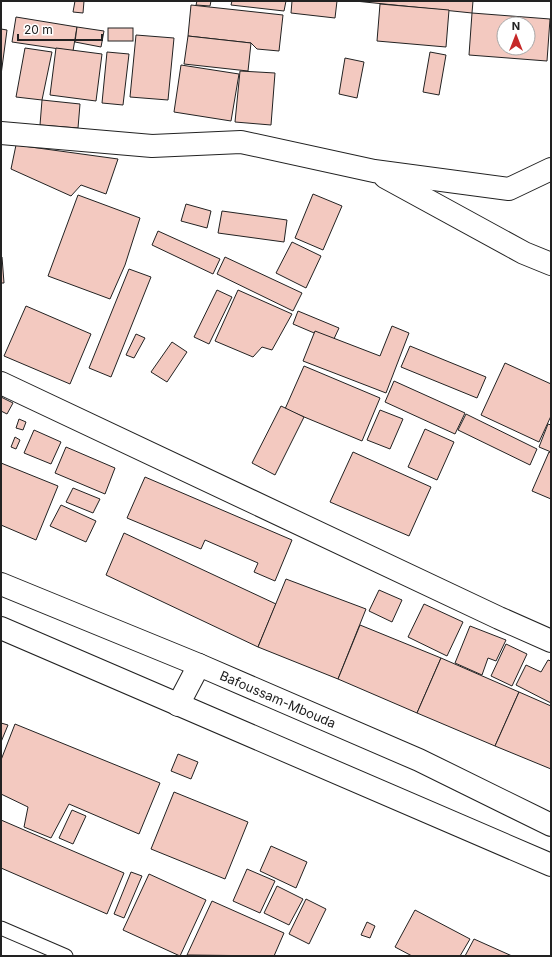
<svg xmlns="http://www.w3.org/2000/svg" width="552" height="957" viewBox="0 0 552 957" font-family="Inter,sans-serif">
<style>
.building{fill:#f3c9c0;stroke:#222;fill-rule:evenodd}
.lines{fill:none;stroke-linecap:round;stroke-linejoin:round}
.service-casing{stroke:#222;stroke-width:15}
.minor-casing{stroke:#222;stroke-width:24}
.trunk-casing{stroke:#222;stroke-width:24}
.service{stroke:#fff;stroke-width:13}
.minor{stroke:#fff;stroke-width:22}
.trunk{stroke:#fff;stroke-width:22}
.labels{text-anchor:middle;dominant-baseline:central;stroke-width:3;stroke-linejoin:round;paint-order:stroke}
.street-label{font-size:13px;fill:#222;stroke:#fff}
</style>
<rect width="100%" height="100%" fill="#fff"/>
<g class="building">
<polygon points="75,1 84,1 83,13 73,12"/>
<polygon points="197,1 211,1 210,6 196,5"/>
<polygon points="232,1 286,1 284,11 231,5"/>
<polygon points="292,1 337,1 335,18 291,13"/>
<polygon points="355,1 473,1 472,13"/>
<polygon points="380,4 449,10 446,47 377,41"/>
<polygon points="191,5 283,15 279,51 257,49 251,43 188,36"/>
<path d="M472,13L550,19L547,61L469,55ZM504,24H528V48H504Z"/>
<polygon points="16,17 77,27 73,51 12,42"/>
<polygon points="77,27 104,31 101,47 75,42"/>
<rect x="108" y="28" width="25" height="13"/>
<polygon points="1,29 7,30 1,75"/>
<polygon points="136,35 174,38 168,100 130,97"/>
<polygon points="188,36 251,43 248,71 184,64"/>
<polygon points="25,48 52,52 42,100 16,97"/>
<polygon points="56,48 102,54 96,101 50,95"/>
<polygon points="107,52 129,54 123,105 102,103"/>
<polygon points="430,52 446,55 439,95 423,92"/>
<polygon points="345,58 364,62 357,98 339,94"/>
<polygon points="181,65 239,74 231,121 174,112"/>
<polygon points="240,71 275,73 271,125 235,122"/>
<polygon points="42,100 80,104 78,128 40,125"/>
<polygon points="16,145 118,159 106,194 81,185 71,196 11,169"/>
<polygon points="313,194 342,206 323,250 295,238"/>
<polygon points="78,195 140,218 125,265 110,299 48,276"/>
<polygon points="186,204 211,211 207,228 181,221"/>
<polygon points="222,211 287,220 284,242 218,233"/>
<polygon points="158,231 220,259 213,274 152,245"/>
<polygon points="292,242 321,256 306,288 276,273"/>
<polygon points="1,257 2,257 4,283 1,283"/>
<polygon points="225,257 302,293 293,311 217,274"/>
<polygon points="129,269 151,277 111,377 89,368"/>
<polygon points="217,290 232,297 209,344 194,337"/>
<polygon points="238,290 292,314 272,350 262,347 253,357 215,341"/>
<polygon points="26,306 91,334 70,384 4,356"/>
<polygon points="298,311 339,328 333,341 293,324"/>
<polygon points="392,326 409,333 386,393 303,361 315,331 380,356"/>
<polygon points="136,334 145,338 134,358 126,355"/>
<polygon points="172,342 187,352 167,382 151,372"/>
<polygon points="410,346 486,377 477,398 401,367"/>
<polygon points="505,363 551,384 551,416 539,442 481,415"/>
<polygon points="304,366 380,398 362,441 285,409"/>
<polygon points="394,381 465,413 455,434 385,402"/>
<polygon points="1,397 13,403 7,414 1,411"/>
<polygon points="281,406 304,417 275,475 252,463"/>
<polygon points="380,410 403,419 390,449 367,440"/>
<polygon points="466,414 537,449 530,465 458,430"/>
<polygon points="19,419 26,422 23,430 16,428"/>
<polygon points="548,424 551,425 551,452 539,447"/>
<polygon points="425,429 454,442 437,480 408,467"/>
<polygon points="34,430 61,442 51,464 24,453"/>
<polygon points="15,437 20,440 16,449 11,447"/>
<polygon points="66,447 115,468 105,494 55,473"/>
<polygon points="353,452 431,487 409,536 330,502"/>
<polygon points="549,452 551,453 551,499 532,491"/>
<polygon points="1,463 58,486 36,540 1,525"/>
<polygon points="145,477 292,540 275,581 254,572 258,563 205,540 201,549 127,518"/>
<polygon points="73,488 100,499 93,513 66,502"/>
<polygon points="61,505 96,521 86,542 50,526"/>
<polygon points="124,533 276,604 258,647 106,575"/>
<polygon points="286,579 366,609 338,679 258,647"/>
<polygon points="379,590 402,600 392,622 369,611"/>
<polygon points="424,604 463,622 447,656 408,637"/>
<polygon points="360,625 441,658 417,713 338,679"/>
<polygon points="470,626 506,640 496,661 488,658 482,675 455,663"/>
<polygon points="506,644 527,654 512,686 491,676"/>
<polygon points="441,658 519,692 495,746 417,713"/>
<polygon points="548,660 551,661 551,703 516,685 526,665 541,672"/>
<polygon points="519,692 551,706 551,769 495,746"/>
<polygon points="1,723 8,725 1,742"/>
<polygon points="15,724 160,783 139,834 69,804 51,838 24,827 28,807 1,794 1,760"/>
<polygon points="178,754 198,762 191,779 171,771"/>
<polygon points="174,792 248,822 225,879 151,849"/>
<polygon points="72,810 86,816 73,844 59,838"/>
<polygon points="1,820 124,873 107,914 1,868"/>
<polygon points="271,846 307,862 296,888 260,871"/>
<polygon points="247,869 275,881 260,913 233,901"/>
<polygon points="131,872 142,876 124,918 114,914"/>
<polygon points="149,874 206,900 180,956 123,930"/>
<polygon points="277,886 303,899 289,925 264,913"/>
<polygon points="306,899 326,909 309,944 289,934"/>
<polygon points="212,901 284,933 274,956 187,955"/>
<polygon points="415,910 470,939 460,956 412,956 395,947"/>
<polygon points="367,922 375,926 370,938 361,935"/>
<polygon points="474,939 512,956 465,956"/>
</g>
<g class="lines">
<defs>
<polyline id="service" points="1,928 66,956"/>
<g id="minor">
<polyline points="1,133 152,146 241,142 374,171 509,189 551,169"/>
<polyline points="385,177 524,253 551,264"/>
<polyline points="1,383 499,618 551,641"/>
</g>
<g id="trunk">
<path id="s1" d="M1,584L199,665L419,760L551,825"/>
<polyline points="1,628 551,865"/>
<polyline points="178,705 199,665"/>
</g>
</defs>
<use href="#service" class="service-casing"/>
<use href="#minor" class="minor-casing"/>
<use href="#trunk" class="trunk-casing"/>
<use href="#service" class="service"/>
<use href="#minor" class="minor"/>
<use href="#trunk" class="trunk"/>
</g>
<g class="labels">
<g class="street-label">
<text stroke="none"><textPath href="#s1" startOffset="300">Bafoussam-Mbouda</textPath></text>
</g>
</g>
<rect width="552" height="957" fill="none" stroke="#222222" stroke-width="4"/>
<g transform="translate(516 36)"><circle r="19" fill="#ffffff" stroke="#a7a7a7"/>
<path d="M0-3L7 15L0 10L-7 15Z" fill="#c62828"/>
<text y="-6" font-size="11" font-weight="bold" text-anchor="middle" fill="#222222">N</text>
</g>
<path d="M18 34v6h84v-6" fill="none" stroke="#222222" stroke-width="2"/>
<text x="24" y="34" font-size="12" fill="#222222" stroke="#ffffff" stroke-width="3" paint-order="stroke">20 m</text>
</svg>
